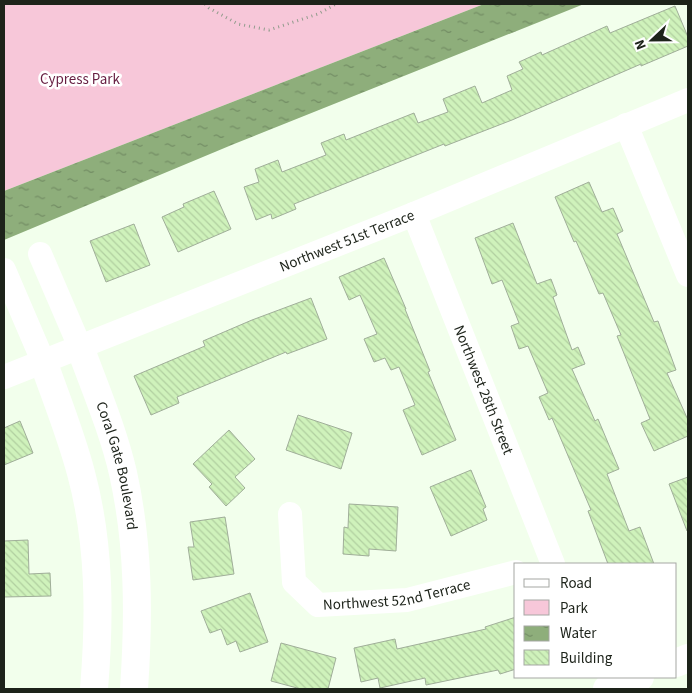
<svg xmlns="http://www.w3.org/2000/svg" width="692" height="693" viewBox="0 0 692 693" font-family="'Source Sans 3',sans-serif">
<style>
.green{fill:#f7c7d9}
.water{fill:url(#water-ripples)}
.building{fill:url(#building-back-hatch);stroke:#a0ae99}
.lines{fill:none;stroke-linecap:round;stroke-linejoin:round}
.path{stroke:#929c8d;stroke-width:3;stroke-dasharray:1 4;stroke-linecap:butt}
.street{stroke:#fff;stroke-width:24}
.secondary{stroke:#fff;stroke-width:28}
.labels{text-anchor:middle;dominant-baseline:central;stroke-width:5;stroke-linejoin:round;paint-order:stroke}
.park-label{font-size:15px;fill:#661d41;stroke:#fff}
.street-label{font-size:15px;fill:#1d231a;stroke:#fff}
</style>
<defs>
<pattern id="water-ripples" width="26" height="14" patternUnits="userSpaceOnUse" patternTransform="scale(1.25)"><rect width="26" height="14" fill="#8eae7b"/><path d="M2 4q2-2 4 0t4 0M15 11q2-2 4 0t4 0" fill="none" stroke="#738d64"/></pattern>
<pattern id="building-back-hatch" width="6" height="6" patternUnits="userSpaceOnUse" patternTransform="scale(1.25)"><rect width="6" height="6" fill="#cff2bb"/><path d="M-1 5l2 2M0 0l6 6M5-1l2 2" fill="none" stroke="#b1cfa0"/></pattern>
</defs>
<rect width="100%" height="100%" fill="#f2ffec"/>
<polygon class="green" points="4,4 484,4 4,191"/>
<polygon class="water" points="484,4 584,4 234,144 4,240 4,191"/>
<g class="building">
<polygon points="675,6 688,37 688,46 641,66 641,64 512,120 445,146 444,144 294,204 296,209 272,219 271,214 256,220 244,187 259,182 255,169 278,160 282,172 326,155 321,143 344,134 346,140 414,113 418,123 448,112 443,99 475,86 482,103 512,90 507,76 523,69 519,62 541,52 542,55 607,26 610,33"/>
<polygon points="589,182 602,212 613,208 623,231 617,234 654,322 658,321 676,370 667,373 688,420 688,436 654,451 641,423 650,419 617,336 621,335 603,293 599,294 576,241 574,242 555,197"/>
<polygon points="214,191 231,229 178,252 162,217 184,207 183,204"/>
<polygon points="513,223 537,284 551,279 557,295 553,297 572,350 578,347 585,364 572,369 595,421 598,419 619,469 607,474 629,531 640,527 654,564 608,564 588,511 591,510 552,418 549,420 539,397 548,393 528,346 519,349 511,326 519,323 502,280 492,284 475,238"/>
<polygon points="134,224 150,265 106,282 90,241"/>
<polygon points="384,258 406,309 405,309 430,371 428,372 456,440 422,455 403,410 415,405 399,367 391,370 385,358 374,362 364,339 377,334 360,295 349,300 339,277"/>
<polygon points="311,298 327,339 287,354 286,352 177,397 179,403 151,415 134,376 205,346 203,341 252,320"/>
<polygon points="298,415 352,433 341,469 286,450"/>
<polygon points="20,421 33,453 4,465 4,428"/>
<polygon points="229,430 255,459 235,477 245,488 226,506 209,487 212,484 193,464"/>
<polygon points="471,470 486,507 483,509 487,520 451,536 430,487"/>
<polygon points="688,477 688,531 687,531 669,484"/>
<polygon points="349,504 398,507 396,551 369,549 369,556 343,554 344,527 348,528"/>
<polygon points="225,517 234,574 193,580 188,547 194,547 190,522"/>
<polygon points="28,540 29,574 50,573 51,596 4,597 4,541"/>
<polygon points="250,593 268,642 240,652 236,641 227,645 221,629 210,633 201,611"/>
<polygon points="516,617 516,669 500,674 498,670 426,685 425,678 380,688 378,678 361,682 354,648 395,639 397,649 486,629 485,627"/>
<polygon points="281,643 336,658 328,689 301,689 271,681"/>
</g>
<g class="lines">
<polyline class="path" points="205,4 209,8 238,24 269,30 318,14 336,4"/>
<g class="street">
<polyline points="626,125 688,275"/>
<path id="s1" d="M414,214L553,564"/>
<polyline points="40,254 80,347"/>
<polyline points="4,270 43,361"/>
<path id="s2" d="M4,377L414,214L688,100"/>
<path id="s3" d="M290,514L294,582L318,605L407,600L516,572"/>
</g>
<g class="secondary">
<path id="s4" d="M80,347C95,388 113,430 123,473C139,545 139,616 134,689"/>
<path d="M43,361C56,398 71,435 81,473C100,543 100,617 94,689"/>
<polyline points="676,663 688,658"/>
<polyline points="607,689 640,677"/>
</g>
</g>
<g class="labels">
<g class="park-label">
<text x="80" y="79">Cypress Park</text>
</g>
<g class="street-label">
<text stroke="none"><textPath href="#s2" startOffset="369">Northwest 51st Terrace</textPath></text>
<text stroke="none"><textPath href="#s1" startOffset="189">Northwest 28th Street</textPath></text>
<text stroke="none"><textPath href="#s4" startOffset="125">Coral Gate Boulevard</textPath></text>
<text stroke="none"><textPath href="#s3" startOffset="181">Northwest 52nd Terrace</textPath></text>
</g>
</g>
<rect width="692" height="693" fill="none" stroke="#1d231a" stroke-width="10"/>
<rect x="514" y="563" width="162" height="115" fill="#ffffff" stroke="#a5a7a3"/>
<rect x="524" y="579" width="25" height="8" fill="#ffffff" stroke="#a5a7a3"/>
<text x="560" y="588" font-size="15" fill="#1d231a">Road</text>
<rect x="524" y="600" width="25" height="15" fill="#f7c7d9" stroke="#a5a7a3"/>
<text x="560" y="613" font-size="15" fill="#1d231a">Park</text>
<rect x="524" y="626" width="25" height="15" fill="url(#water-ripples)" stroke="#a5a7a3"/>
<text x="560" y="638" font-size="15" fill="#1d231a">Water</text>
<rect x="524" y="650" width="25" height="15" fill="url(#building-back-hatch)" stroke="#a5a7a3"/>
<text x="560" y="663" font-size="15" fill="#1d231a">Building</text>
<g transform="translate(652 40) rotate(248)" stroke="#ffffff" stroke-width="4" paint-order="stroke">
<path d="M0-4L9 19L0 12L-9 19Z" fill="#1d231a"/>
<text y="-8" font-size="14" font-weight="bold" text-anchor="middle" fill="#1d231a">N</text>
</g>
</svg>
